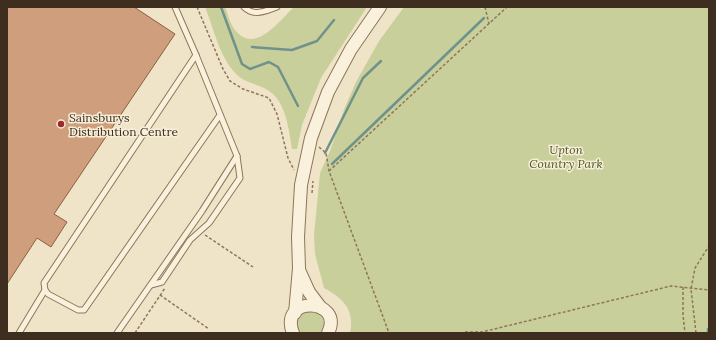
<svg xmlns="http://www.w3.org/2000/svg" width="716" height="340" viewBox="0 0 716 340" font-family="Lora,serif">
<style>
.green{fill:#c9cf9b}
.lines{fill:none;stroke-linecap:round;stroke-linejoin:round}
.stream{stroke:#6f938a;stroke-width:2.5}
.building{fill:#cf9f7d;stroke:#8d5f41}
.service-casing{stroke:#8d765c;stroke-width:7}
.tertiary-casing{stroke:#8d765c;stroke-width:14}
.path{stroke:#8d765c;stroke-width:1.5;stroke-dasharray:3 2;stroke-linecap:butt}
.service{stroke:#faf1dc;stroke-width:5}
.tertiary{stroke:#faf1dc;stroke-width:12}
.poi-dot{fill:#9e2a2b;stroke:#f7eed8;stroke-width:1.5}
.labels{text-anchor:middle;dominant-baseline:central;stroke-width:3;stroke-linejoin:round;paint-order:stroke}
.poi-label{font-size:12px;fill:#3d2e20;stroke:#f7eed8;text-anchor:start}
.park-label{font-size:12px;font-style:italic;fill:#4d5a26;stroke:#f7eed8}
</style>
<rect width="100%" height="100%" fill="#f0e4c8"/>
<g class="green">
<path d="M205,7H225C228,14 230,24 235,30C255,55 279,21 294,7H367L321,78L302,125L297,149H292C289,130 286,102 269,91C258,84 245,83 236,74C219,56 214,29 205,7Z"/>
<path d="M404,7H480L481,9L487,7H709V333H350C355,310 343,298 324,288L315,254L314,235L320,173L330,151L345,107L356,82L379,41Z"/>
<path d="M310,310C321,314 329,321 321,333H299C292,322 300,314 310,310Z"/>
</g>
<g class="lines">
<g class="stream">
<polyline points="221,7 242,64 250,69 269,62 278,67 298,106"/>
<polyline points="252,47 292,50 317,41 334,20"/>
<polyline points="325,153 363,78 381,61"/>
<polyline points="332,164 484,18"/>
<polyline points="708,333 708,329"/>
</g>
</g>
<polygon class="building" points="7,7 134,7 175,34 54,214 67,222 51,247 37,238 7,284"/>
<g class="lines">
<defs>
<g id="service">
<path d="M244,7C254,17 265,11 277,7"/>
<polyline points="151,285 162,282 190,240 209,223 240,178 237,156"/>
<polyline points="45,290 48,294 78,310 84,310 220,115"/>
<polyline points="19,333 45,290 44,283 196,55"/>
<polyline points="117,333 202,211 237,156 196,55 175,7"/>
</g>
<g id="tertiary">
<polyline points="299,270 309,292 321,308"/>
<polyline points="295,313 299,268 298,237 301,185 311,138 328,92 351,49 380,7"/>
<path d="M293,333C278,295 345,298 328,333"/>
</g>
</defs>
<use href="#service" class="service-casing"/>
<use href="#tertiary" class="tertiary-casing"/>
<g class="path">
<polyline points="197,7 223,69 230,81 243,89 269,98 277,114 288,158 294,170"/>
<polyline points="485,7 489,24"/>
<polyline points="319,147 326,153 329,171 389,333"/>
<polyline points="329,171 507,7"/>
<polyline points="312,193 313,181"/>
<polyline points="205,235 253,267"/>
<polyline points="683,287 683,315 685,333"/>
<polyline points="160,295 209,329"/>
<polyline points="465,332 482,332 671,286 709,290"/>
<polyline points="135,333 165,288"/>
<polyline points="696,333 691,289 695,268 709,246"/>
</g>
<use href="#service" class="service"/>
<use href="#tertiary" class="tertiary"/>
</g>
<circle class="poi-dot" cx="61" cy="124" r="4"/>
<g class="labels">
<g class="poi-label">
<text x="69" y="117">Sainsburys<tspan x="69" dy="14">Distribution Centre</tspan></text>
</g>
<g class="park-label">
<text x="566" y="149">Upton<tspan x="566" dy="14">Country Park</tspan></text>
</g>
</g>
<rect width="716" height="340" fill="none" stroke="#3d2e20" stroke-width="16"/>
</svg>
